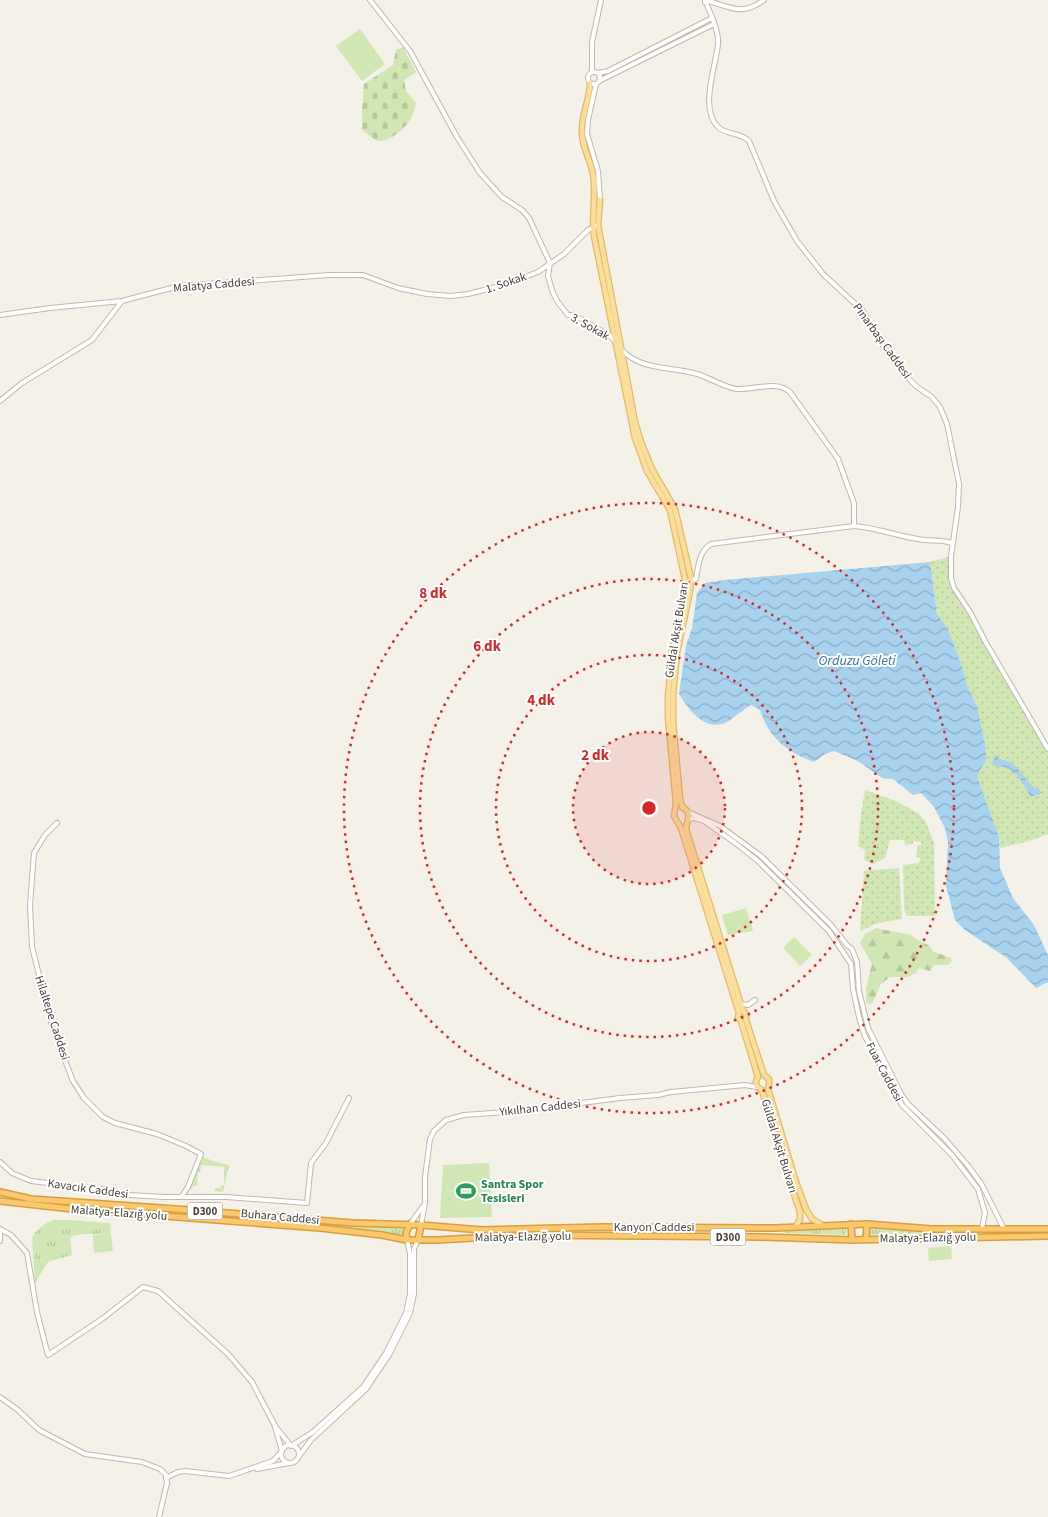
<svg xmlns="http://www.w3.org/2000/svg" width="1048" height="1517" viewBox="0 0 1048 1517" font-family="'Source Sans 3',sans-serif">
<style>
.grass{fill:url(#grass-tufts)}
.forest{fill:url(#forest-firs)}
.cemetery{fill:url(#cemetery-stones)}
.park{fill:url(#park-dots)}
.pitch{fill:#d1e7b3}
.water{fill:url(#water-waves)}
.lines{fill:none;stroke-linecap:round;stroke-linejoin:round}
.minor-casing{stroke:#c0b8ac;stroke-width:6}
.major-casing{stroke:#e1bb6b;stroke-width:7}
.highway-casing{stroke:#d99d3e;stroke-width:8}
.minor{stroke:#fff;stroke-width:4}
.major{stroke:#fbde9b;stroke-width:4.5}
.highway{stroke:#fac96f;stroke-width:5}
.ring{fill:none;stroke:#d62828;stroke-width:2.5;stroke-dasharray:2.5 5}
.labels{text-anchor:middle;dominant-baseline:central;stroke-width:4;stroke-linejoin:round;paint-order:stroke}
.shield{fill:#fff;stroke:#7f7a74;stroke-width:1}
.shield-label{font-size:11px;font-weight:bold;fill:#484138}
.street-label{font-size:12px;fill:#484138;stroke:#fff}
.leisure-label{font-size:12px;font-weight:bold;fill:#27864d;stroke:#fff;text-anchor:start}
.water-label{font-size:14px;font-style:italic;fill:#317aaa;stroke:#fff}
.centre{fill:#d62828;stroke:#fff;stroke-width:2.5}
.ring-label{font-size:15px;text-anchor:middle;font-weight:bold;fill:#d62828;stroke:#fff;stroke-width:4;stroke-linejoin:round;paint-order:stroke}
</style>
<defs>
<pattern id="grass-tufts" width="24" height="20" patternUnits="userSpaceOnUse" patternTransform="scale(1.25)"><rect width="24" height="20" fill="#d1e7b3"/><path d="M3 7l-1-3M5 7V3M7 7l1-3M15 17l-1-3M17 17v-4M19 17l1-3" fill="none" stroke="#b5c79b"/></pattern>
<pattern id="forest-firs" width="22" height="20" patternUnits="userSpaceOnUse" patternTransform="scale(1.25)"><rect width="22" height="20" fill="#d1e7b3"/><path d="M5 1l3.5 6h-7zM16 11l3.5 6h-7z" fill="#b5c79b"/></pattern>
<pattern id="cemetery-stones" width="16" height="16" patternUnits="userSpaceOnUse" patternTransform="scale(1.25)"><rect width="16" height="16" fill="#d1e7b3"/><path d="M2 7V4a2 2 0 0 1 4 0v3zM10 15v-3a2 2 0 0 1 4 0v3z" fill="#b5c79b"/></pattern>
<pattern id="park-dots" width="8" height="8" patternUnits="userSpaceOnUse" patternTransform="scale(1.25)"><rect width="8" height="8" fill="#d1e7b3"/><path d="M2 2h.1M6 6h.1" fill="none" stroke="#b5c79b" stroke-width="1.8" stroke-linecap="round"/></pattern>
<pattern id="water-waves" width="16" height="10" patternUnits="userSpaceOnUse" patternTransform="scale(1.25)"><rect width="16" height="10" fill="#a8d3ef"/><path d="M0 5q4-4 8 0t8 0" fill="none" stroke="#8badc3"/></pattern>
</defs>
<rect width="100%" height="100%" fill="#f4f1e9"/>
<g class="grass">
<polygon points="203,1157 216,1162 229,1165 223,1192 215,1191 215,1188 221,1188 222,1185 224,1185 224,1167 201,1165 200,1172 198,1172 197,1186 193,1186 192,1189 189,1189"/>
<path d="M0,1196C60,1206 122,1207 182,1212C256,1218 329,1226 403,1227V1236C322,1226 241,1219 160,1213C107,1209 52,1208 0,1198Z"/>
<path d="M54,1220H68L110,1223L111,1234C96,1235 85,1232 70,1237L72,1255L48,1262L35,1283L32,1238C36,1229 45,1223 54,1220Z"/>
<polygon points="846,1226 846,1235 785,1233 785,1230"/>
<polygon points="870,1226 937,1231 937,1233 870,1235"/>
</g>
<polygon class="forest" points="876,928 911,935 916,939 928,945 934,952 951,958 952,961 948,965 934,965 930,971 919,968 916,973 908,977 890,977 881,984 872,1004 866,1003 866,988 872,964 860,943 865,934"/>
<path class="cemetery" d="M403,47L416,72L404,80L406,91L416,103C415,107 414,112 412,116C407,127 390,143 377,141L362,130V108L364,84L393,65L396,50Z"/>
<g class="park">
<polygon points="951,556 954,588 964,603 1048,749 1048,834 1029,841 1000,848 999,837 977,776 977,774 981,770 986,748 977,706 968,688 962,666 948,629 937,614 930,562"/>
<polygon points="865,790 896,801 918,813 926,822 934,843 935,916 907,916 904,910 903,865 919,863 920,858 916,857 918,845 921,845 921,842 914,841 912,844 905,845 904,840 890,840 885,858 874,864 864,860 865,850 858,846 861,813"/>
<polygon points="899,868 902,919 878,923 860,931 864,871"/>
</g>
<g class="pitch">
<polygon points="360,29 385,64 362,81 336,46"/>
<polygon points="746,908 753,931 728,935 722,915"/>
<polygon points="794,937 812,955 800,966 783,948"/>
<polygon points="489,1163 492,1217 440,1218 443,1165"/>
<polygon points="111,1234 113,1251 94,1253 93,1235"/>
<polygon points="951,1246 952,1259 929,1261 928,1248"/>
</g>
<g class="water">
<path d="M930,562L937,614L948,629L962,666L968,688L977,706L986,748V760L977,776L999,837L1000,868L1013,898L1034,925L1048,955V982L1036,988L1007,958L965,930L955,920L946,886L948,842L945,828L934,807L921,793L913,795L893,779L882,778L858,761L834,751L825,754L814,762C786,751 770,739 760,710L751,705C744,709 730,721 725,723C704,731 688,709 679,694L686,645L692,628L697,593L705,583L724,580Z"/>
<path d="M995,755L999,756L998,758C1003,761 1008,760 1013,764C1023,772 1028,786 1040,790L1041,793L1030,797C1027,788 1018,774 1008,768C1003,766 997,767 992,765Z"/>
</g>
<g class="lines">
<defs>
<g id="minor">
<polyline points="370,0 410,51 457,137 480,173 502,197 522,210 529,218 550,263 548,276 553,293 557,301 568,315 574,315 609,335 615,341"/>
<path d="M705,0C710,13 719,30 718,44C716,67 699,108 718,127C726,135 740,132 749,141L774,201L797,241L823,274L863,311L879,340L902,372L917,387L932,397L940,407L947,424L959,484L958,507L951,556V578L954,588L970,612L985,641L1048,749"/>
<path d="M705,2L709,1C732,8 742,16 764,0"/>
<circle cx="594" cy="78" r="6"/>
<polyline points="592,72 592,42 601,0"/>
<polyline points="598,73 608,71 712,18"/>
<polyline points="599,81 714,24"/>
<polyline points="596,84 588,120 587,134 598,171 600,200"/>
<polyline points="0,315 50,308 122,301 179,286 329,275 363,275 398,288 427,294 451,296 468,294 504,285 538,272 564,254 588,230 598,225"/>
<path d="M621,349C640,371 672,366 697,374C711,378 723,387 737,389C754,390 776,380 790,392L838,459L854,503V526"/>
<polyline points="0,401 22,383 92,340 122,301"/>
<path d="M685,583L696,579C698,567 699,551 711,544L854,526C878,528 900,537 924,540C934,541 942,540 952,543"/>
<polyline points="688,812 720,826 761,856 831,925 847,945 852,949 857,962 859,991 868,1028 901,1094 908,1104 945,1139 969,1167 982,1185 1004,1229"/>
<polyline points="689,819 694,818 704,821 734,842 758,861 829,931 851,964 853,989 859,1017 864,1034 871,1048 902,1105 952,1155 978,1189 985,1213 982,1228"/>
<polyline points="57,823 45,835 34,853 30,905 32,947 53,1030 73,1081 84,1098 103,1117 115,1123 157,1134 186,1146 201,1154 188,1187 182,1196"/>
<polyline points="741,1004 748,1005 755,1000"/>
<polyline points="0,1162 12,1173 31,1181 108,1190 129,1195 164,1197 226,1197 307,1203 311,1163 326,1143 349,1098"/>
<polyline points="410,1224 424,1205"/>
<polyline points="421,1225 425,1203 425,1177 430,1139 434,1131 446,1120 464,1115 520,1111 620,1098 658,1095 671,1092 745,1085 757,1087"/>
<polyline points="0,1229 11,1235 27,1253 37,1312 48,1355 102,1319 143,1287 158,1291 228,1354 252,1382 274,1424 282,1451 273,1461 229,1476 185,1471 178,1472 166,1478"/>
<polyline points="0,1231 0,1241"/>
<polyline points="0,1397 18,1410 39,1430 85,1454 142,1462 160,1469 166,1475 167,1483 159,1517"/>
<polyline points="275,1426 291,1446 313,1432 363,1387 386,1353 406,1313 410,1294 410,1254 407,1240"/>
<circle cx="290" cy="1454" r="9"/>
<polyline points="299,1456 311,1440 366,1389 389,1355 410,1313 414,1294 414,1249 418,1240"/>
<polyline points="257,1469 289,1463"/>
</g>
<g id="major">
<path d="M590,83C590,99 582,113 582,129C581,146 590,158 593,174C597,194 591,216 594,236L635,438L647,471L670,510L685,579L683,600L672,651L668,697V717L676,803L674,816L681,828L739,1013L738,1018L741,1021L758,1077C754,1083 756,1087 762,1090L781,1155L800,1212V1220L795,1227"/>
<path d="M600,200L598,225L600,236L635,422L641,442L652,469L675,509L691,578L690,591L677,653L673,695V722L680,799L682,807C694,813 686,820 686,829L743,1011L746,1014V1020L764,1075L769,1079V1086L768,1089L796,1182L806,1209L812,1219L822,1225"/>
</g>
<g id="highway">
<polyline points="0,1192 31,1199 60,1201 190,1210 353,1223 421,1225 482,1230 602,1227 775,1228 867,1224 932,1229 1048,1229"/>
<polyline points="0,1201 72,1209 320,1228 382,1235 407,1240 437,1240 530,1235 764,1237 852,1240 1048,1236"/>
<polyline points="851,1224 852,1240"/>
<polyline points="866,1239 867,1224"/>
<polyline points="407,1240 406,1233 410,1224"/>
<polyline points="418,1240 421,1225"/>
</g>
</defs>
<use href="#minor" class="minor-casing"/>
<use href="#major" class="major-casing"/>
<use href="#highway" class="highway-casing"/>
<use href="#minor" class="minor"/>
<use href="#major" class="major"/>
<use href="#highway" class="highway"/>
</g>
<circle cx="649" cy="808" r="76" fill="#d62828" fill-opacity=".12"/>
<g class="ring">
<circle cx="649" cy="808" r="76"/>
<circle cx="649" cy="808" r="153"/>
<circle cx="649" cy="808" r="229"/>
<circle cx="649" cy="808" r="305"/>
</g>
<defs>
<symbol id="stadium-bare" viewBox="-9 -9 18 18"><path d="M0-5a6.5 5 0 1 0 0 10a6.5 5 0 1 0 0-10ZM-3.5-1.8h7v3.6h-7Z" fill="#2e9e5b" stroke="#fff" stroke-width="2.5" paint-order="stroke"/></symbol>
</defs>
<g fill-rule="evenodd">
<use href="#stadium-bare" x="452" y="1177" width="28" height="28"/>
</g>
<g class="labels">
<g class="shield">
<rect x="187.5" y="1202.5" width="35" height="17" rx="4"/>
<rect x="710.5" y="1228.5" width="35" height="17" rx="4"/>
</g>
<g class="shield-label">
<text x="205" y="1211">D300</text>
<text x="728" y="1237">D300</text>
</g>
<g class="street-label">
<text transform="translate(506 283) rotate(-19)">1. Sokak</text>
<text transform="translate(214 285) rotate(-5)">Malatya Caddesi</text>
<text transform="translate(590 327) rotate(29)">3. Sokak</text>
<text transform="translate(882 341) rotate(54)">Pınarbaşı Caddesi</text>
<text transform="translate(677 630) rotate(-81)">Güldal Akşit Bulvarı</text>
<text transform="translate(52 1018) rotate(72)">Hilaltepe Caddesi</text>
<text transform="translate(884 1072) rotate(62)">Fuar Caddesi</text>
<text transform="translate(540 1108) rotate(-6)">Yıkılhan Caddesi</text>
<text transform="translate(779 1146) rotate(73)">Güldal Akşit Bulvarı</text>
<text transform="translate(88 1189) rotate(8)">Kavacık Caddesi</text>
<text transform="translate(119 1213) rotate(4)">Malatya-Elazığ yolu</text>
<text transform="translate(280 1217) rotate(5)">Buhara Caddesi</text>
<text x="654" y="1227">Kanyon Caddesi</text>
<text transform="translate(523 1237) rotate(-1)">Malatya-Elazığ yolu</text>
<text transform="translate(928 1238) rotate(-1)">Malatya-Elazığ yolu</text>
</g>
<g class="leisure-label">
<text x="481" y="1184">Santra Spor<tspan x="481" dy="14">Tesisleri</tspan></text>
</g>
<g class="water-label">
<text x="857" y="661">Orduzu Göleti</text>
</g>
</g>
<circle cx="649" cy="808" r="8" class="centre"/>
<g class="ring-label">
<text x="433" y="598">8 dk</text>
<text x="487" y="651">6 dk</text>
<text x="541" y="705">4 dk</text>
<text x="595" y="760">2 dk</text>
</g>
</svg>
